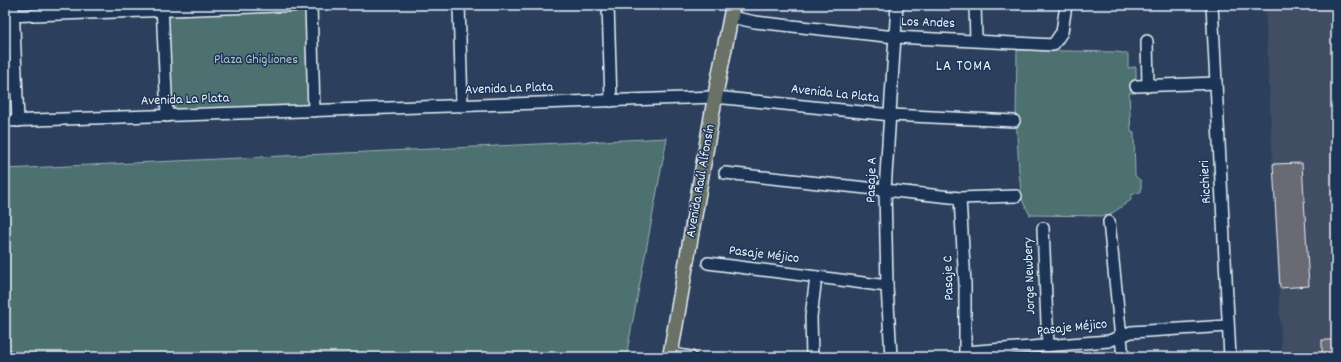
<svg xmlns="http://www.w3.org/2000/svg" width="1341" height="362" viewBox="0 0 1341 362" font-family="Dekko,sans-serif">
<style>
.built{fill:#3f4d64}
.green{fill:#4e6f6f;stroke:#9bb0b4}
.building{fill:#6a6a74;stroke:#e8f1f8}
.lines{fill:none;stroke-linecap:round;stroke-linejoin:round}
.minor-casing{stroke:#e8f1f8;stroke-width:14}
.major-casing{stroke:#e8f1f8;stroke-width:17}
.minor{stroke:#1d3557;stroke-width:11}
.major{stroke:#6a7166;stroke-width:14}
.labels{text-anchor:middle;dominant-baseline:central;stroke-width:3;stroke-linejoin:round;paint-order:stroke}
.street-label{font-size:14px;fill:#e8f1f8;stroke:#1d3557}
.park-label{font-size:14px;fill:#b2c4c8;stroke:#1d3557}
.neighbourhood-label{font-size:15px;letter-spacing:1px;fill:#e8f1f8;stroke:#1d3557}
</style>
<rect width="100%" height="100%" fill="#2c405d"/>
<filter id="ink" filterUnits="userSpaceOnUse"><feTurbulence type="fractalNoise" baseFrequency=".025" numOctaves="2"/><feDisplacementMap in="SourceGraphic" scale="8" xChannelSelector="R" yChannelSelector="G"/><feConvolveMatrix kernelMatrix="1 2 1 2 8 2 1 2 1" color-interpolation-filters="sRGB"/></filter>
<g filter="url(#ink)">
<g class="built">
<polygon points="1265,5 1336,5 1336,357 1282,357"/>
<polygon points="1119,349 1119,357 1008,357 1008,355"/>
</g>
<g class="green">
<polygon points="306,10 310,104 307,107 176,112 171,109 167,19 169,15"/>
<polygon points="1017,50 1117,52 1128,54 1128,68 1136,67 1136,93 1129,93 1131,132 1134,133 1135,176 1141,181 1141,192 1131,195 1131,200 1108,216 1030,215 1022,200 1019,172 1016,115"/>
<polygon points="667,138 626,357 5,357 5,169"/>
</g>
<g class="building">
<polygon points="1302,163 1309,286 1280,288 1273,164"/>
<rect x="1322" y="340" width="14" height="17"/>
</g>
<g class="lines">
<defs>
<g id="minor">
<polyline points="13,5 18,121"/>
<polyline points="162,5 167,116"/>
<polyline points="311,5 314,111"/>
<polyline points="459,5 462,106"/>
<polyline points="608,5 611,101"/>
<polyline points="975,5 976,40"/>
<polyline points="1212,5 1230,357"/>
<polyline points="5,16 306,5"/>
<polyline points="731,17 755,22 895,37 1053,45 1062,32 1066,5"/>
<polyline points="1147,41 1148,86"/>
<polyline points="1136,86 1216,83"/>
<polyline points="5,121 715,97 891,115 1014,121"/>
<polyline points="725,173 960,198 1016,196"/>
<polyline points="960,198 965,284 965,357"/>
<polyline points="1109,222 1123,357"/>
<polyline points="1043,228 1048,346"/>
<polyline points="708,263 887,286"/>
<polyline points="965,352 1109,341 1131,332 1228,326"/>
<polyline points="671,354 691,357"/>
<polyline points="812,357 811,317 816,277"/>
<polyline points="891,357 887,286 885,190 897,5"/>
</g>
<polyline id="major" points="670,357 715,97 733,5"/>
</defs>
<use href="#minor" class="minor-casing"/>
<use href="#major" class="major-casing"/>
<use href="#minor" class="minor"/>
<use href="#major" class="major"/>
</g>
</g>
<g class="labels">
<g class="street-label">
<text transform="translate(928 23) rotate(2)">Los Andes</text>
<text transform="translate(509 89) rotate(-2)">Avenida La Plata</text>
<text transform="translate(835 94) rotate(6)">Avenida La Plata</text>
<text transform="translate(185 100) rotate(-2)">Avenida La Plata</text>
<text transform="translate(872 180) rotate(-88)">Pasaje A</text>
<text transform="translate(701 181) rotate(-80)">Avenida Raúl Alfonsín</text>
<text transform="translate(1206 182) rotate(-93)">Ricchieri</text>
<text transform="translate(764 255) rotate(7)">Pasaje Méjico</text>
<text transform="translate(1030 276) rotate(-92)">Jorge Newbery</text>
<text transform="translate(949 278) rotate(-92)">Pasaje C</text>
<text transform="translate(1072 328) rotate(-6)">Pasaje Méjico</text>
</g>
<g class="park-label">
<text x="256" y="60">Plaza Ghigliones</text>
</g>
<g class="neighbourhood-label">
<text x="964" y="67">LA TOMA</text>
</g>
</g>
<rect width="1341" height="362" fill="none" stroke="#1d3557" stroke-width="20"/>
<rect x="10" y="10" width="1321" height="342" fill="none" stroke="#e8f1f8" stroke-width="1.5" filter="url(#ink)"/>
</svg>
